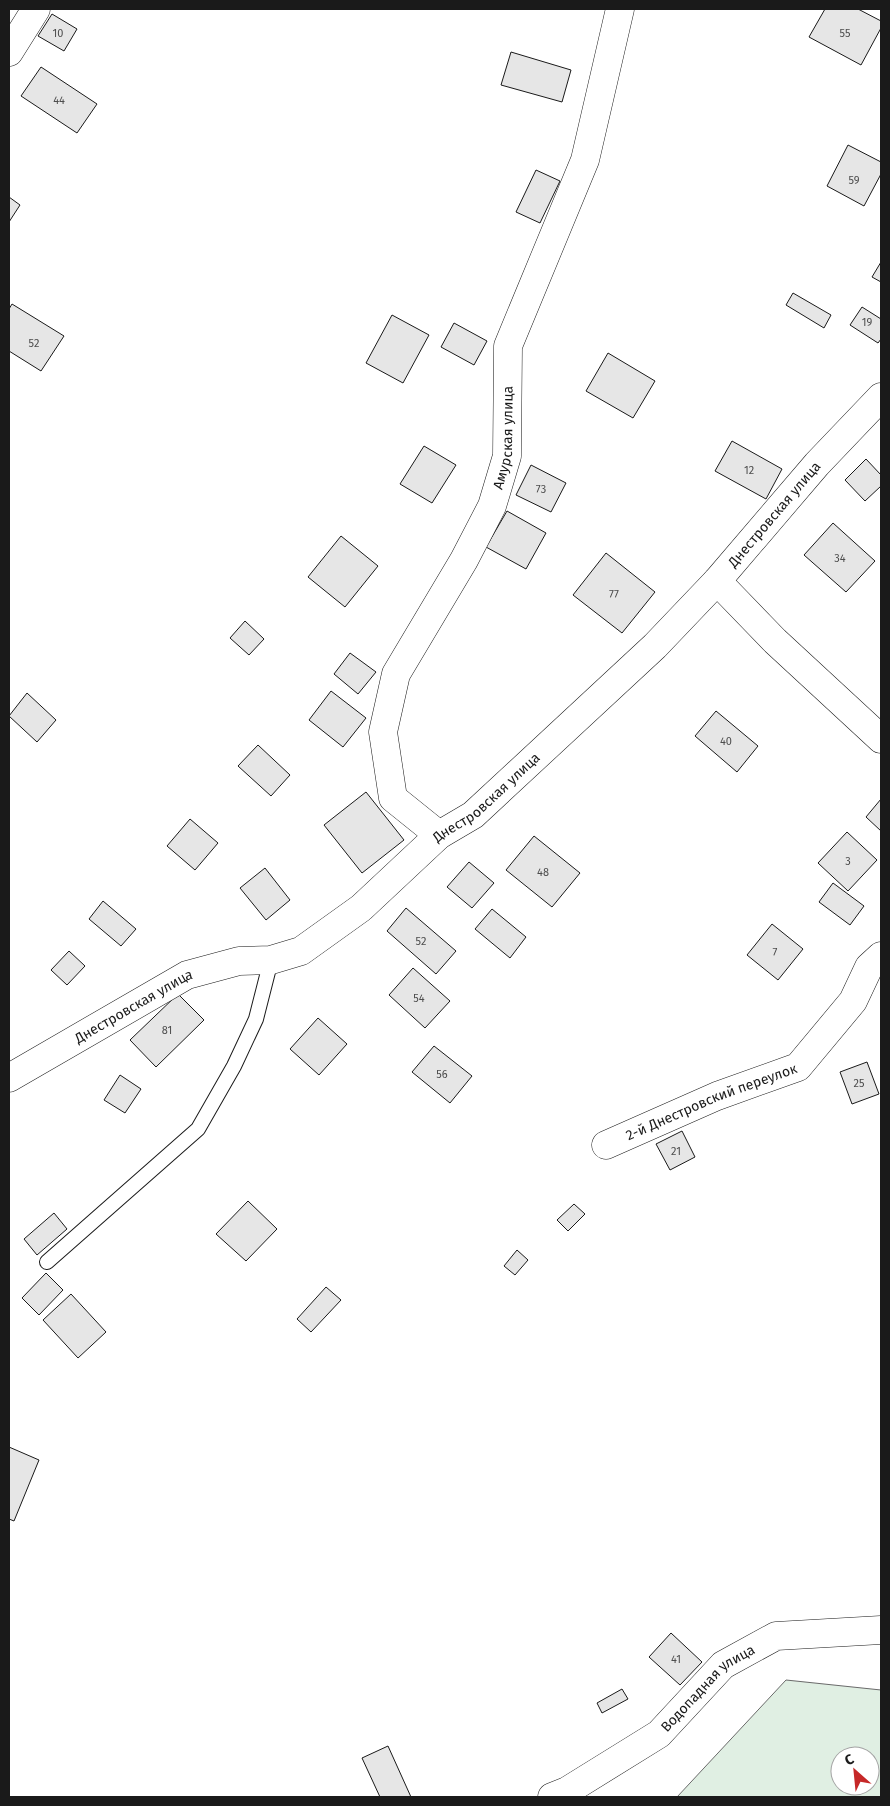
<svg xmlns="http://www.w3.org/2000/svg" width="890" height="1806" viewBox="0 0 890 1806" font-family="'Fira Sans',sans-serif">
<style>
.green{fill:#e0efe3;stroke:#6a6a6a;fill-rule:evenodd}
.building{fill:#e6e6e6;stroke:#1a1a1a}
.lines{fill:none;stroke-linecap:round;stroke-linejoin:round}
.lane-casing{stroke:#1a1a1a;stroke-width:16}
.street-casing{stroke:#1a1a1a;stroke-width:29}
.lane{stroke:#fff;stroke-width:14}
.street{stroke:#fff;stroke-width:28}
.labels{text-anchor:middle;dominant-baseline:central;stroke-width:4;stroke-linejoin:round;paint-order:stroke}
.number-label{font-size:11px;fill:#4d4d4d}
.street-label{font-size:14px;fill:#1a1a1a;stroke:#fff}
</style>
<rect width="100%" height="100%" fill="#fff"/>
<path class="green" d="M786,1680L881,1690V1797H677ZM840,1756H870V1786H840Z"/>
<g class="building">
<polygon points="825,9 858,9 881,21 881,28 861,65 809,37"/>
<polygon points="52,14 77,29 64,51 38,36"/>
<polygon points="511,52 571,70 562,102 501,85"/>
<polygon points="41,67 97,104 77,133 21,96"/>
<polygon points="848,145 881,162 881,174 864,206 827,186"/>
<polygon points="536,170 560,181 540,223 516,212"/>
<polygon points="9,197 20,205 9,222"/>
<polygon points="881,262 881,282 872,277"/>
<polygon points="793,293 831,315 824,328 786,305"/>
<polygon points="12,304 64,336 41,371 9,351 9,309"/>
<polygon points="862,307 881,319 881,339 878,343 850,325"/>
<polygon points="392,315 429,335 403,383 366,363"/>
<polygon points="454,323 487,341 474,365 441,347"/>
<polygon points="608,353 655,381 633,418 586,391"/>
<polygon points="732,441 782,469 766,499 715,471"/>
<polygon points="424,446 456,465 432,503 400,484"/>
<polygon points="866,459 881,475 881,486 865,501 845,480"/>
<polygon points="531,465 566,483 551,512 516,495"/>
<polygon points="507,511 546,533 526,569 486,547"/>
<polygon points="833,523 875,561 846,592 804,555"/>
<polygon points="341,536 378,566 345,607 308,577"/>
<polygon points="606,553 655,592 622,633 573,595"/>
<polygon points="245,621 264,639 249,655 230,638"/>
<polygon points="350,653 376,672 358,694 334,674"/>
<polygon points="331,691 366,718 343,747 309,720"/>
<polygon points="27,693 56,720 37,742 9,716"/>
<polygon points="716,711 758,746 737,772 695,736"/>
<polygon points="258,745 290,775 271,796 238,766"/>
<polygon points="366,792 404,840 362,873 324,825"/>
<polygon points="881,799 881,831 866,817"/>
<polygon points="190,819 218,843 195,870 167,846"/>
<polygon points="847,832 877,860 848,891 818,863"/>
<polygon points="534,836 580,873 552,907 506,870"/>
<polygon points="469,862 494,883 472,908 447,887"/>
<polygon points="265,868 290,900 266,920 240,888"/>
<polygon points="833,883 864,906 850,925 819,902"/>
<polygon points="103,901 136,929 121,946 89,919"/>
<polygon points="406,908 456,951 436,974 387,931"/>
<polygon points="492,909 526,937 510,958 475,929"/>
<polygon points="772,924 803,949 778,980 747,955"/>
<polygon points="69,951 85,966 67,985 51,970"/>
<polygon points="413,968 450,1001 425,1028 389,995"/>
<polygon points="178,994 204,1020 156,1067 130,1040"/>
<polygon points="318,1018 347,1044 319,1075 290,1049"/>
<polygon points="434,1046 472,1076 450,1103 412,1072"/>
<polygon points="867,1062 879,1094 852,1104 840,1072"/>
<polygon points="120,1075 141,1089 125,1113 104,1100"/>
<polygon points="682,1131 695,1157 670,1170 656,1144"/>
<polygon points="248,1201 277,1229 246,1261 216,1234"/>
<polygon points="574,1204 585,1214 568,1231 557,1220"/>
<polygon points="54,1213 67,1229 37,1255 24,1239"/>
<polygon points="517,1250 528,1260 515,1275 504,1266"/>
<polygon points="46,1273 63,1290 39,1315 22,1298"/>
<polygon points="326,1287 341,1300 311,1332 297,1319"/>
<polygon points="71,1294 106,1332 78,1358 43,1320"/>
<polygon points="9,1447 39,1460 14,1521 9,1519"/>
<polygon points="671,1633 702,1662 680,1685 649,1657"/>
<polygon points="622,1689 628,1699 602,1713 597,1703"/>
<polygon points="388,1746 411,1797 380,1797 362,1758"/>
</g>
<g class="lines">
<defs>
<polyline id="lane" points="47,1262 198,1129 234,1066 256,1019 271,960"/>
<g id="street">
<polyline points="9,52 36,9"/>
<polyline points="717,581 775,641 881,739"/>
<path id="s1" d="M439,835L393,798L383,732L396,674L464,560L492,506L507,456L508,346L585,160L620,9"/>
<path id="s2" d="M9,1078L187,975L239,961L271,960L301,951L361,908L439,835L473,815L655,646L717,581L817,464L881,397"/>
<path id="s3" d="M606,1145L717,1096L798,1067L853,1001L869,967L881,956"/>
<path id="s4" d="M552,1797L567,1791L659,1734L723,1665L776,1636L881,1630"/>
</g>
</defs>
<use href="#lane" class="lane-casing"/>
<use href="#street" class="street-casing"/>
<use href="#lane" class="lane"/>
<use href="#street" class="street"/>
</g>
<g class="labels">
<g class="number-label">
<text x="58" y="33">10</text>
<text x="845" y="33">55</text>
<text x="59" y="100">44</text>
<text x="854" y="180">59</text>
<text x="867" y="322">19</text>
<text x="34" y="343">52</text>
<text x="749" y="470">12</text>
<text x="541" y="489">73</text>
<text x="840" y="558">34</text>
<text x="614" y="594">77</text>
<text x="726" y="741">40</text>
<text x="848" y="861">3</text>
<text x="543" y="872">48</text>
<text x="421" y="941">52</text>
<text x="775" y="952">7</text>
<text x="419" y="998">54</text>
<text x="167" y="1030">81</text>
<text x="442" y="1074">56</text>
<text x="859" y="1083">25</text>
<text x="676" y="1151">21</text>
<text x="676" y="1659">41</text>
</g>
<g class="street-label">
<text stroke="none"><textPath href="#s1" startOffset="449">Амурская улица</textPath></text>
<text stroke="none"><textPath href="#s2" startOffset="969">Днестровская улица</textPath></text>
<text stroke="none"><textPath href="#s2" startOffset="564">Днестровская улица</textPath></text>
<text stroke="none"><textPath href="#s2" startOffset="144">Днестровская улица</textPath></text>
<text stroke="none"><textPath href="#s3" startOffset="114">2-й Днестровский переулок</textPath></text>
<text stroke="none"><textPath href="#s4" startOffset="192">Водопадная улица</textPath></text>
</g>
</g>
<rect width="890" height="1806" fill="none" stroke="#1a1a1a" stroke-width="20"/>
<g transform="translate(855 1771) rotate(333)"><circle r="24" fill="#ffffff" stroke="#a3a3a3"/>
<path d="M0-4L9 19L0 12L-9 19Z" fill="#c62828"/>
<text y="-8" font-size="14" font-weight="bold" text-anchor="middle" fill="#1a1a1a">С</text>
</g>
</svg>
